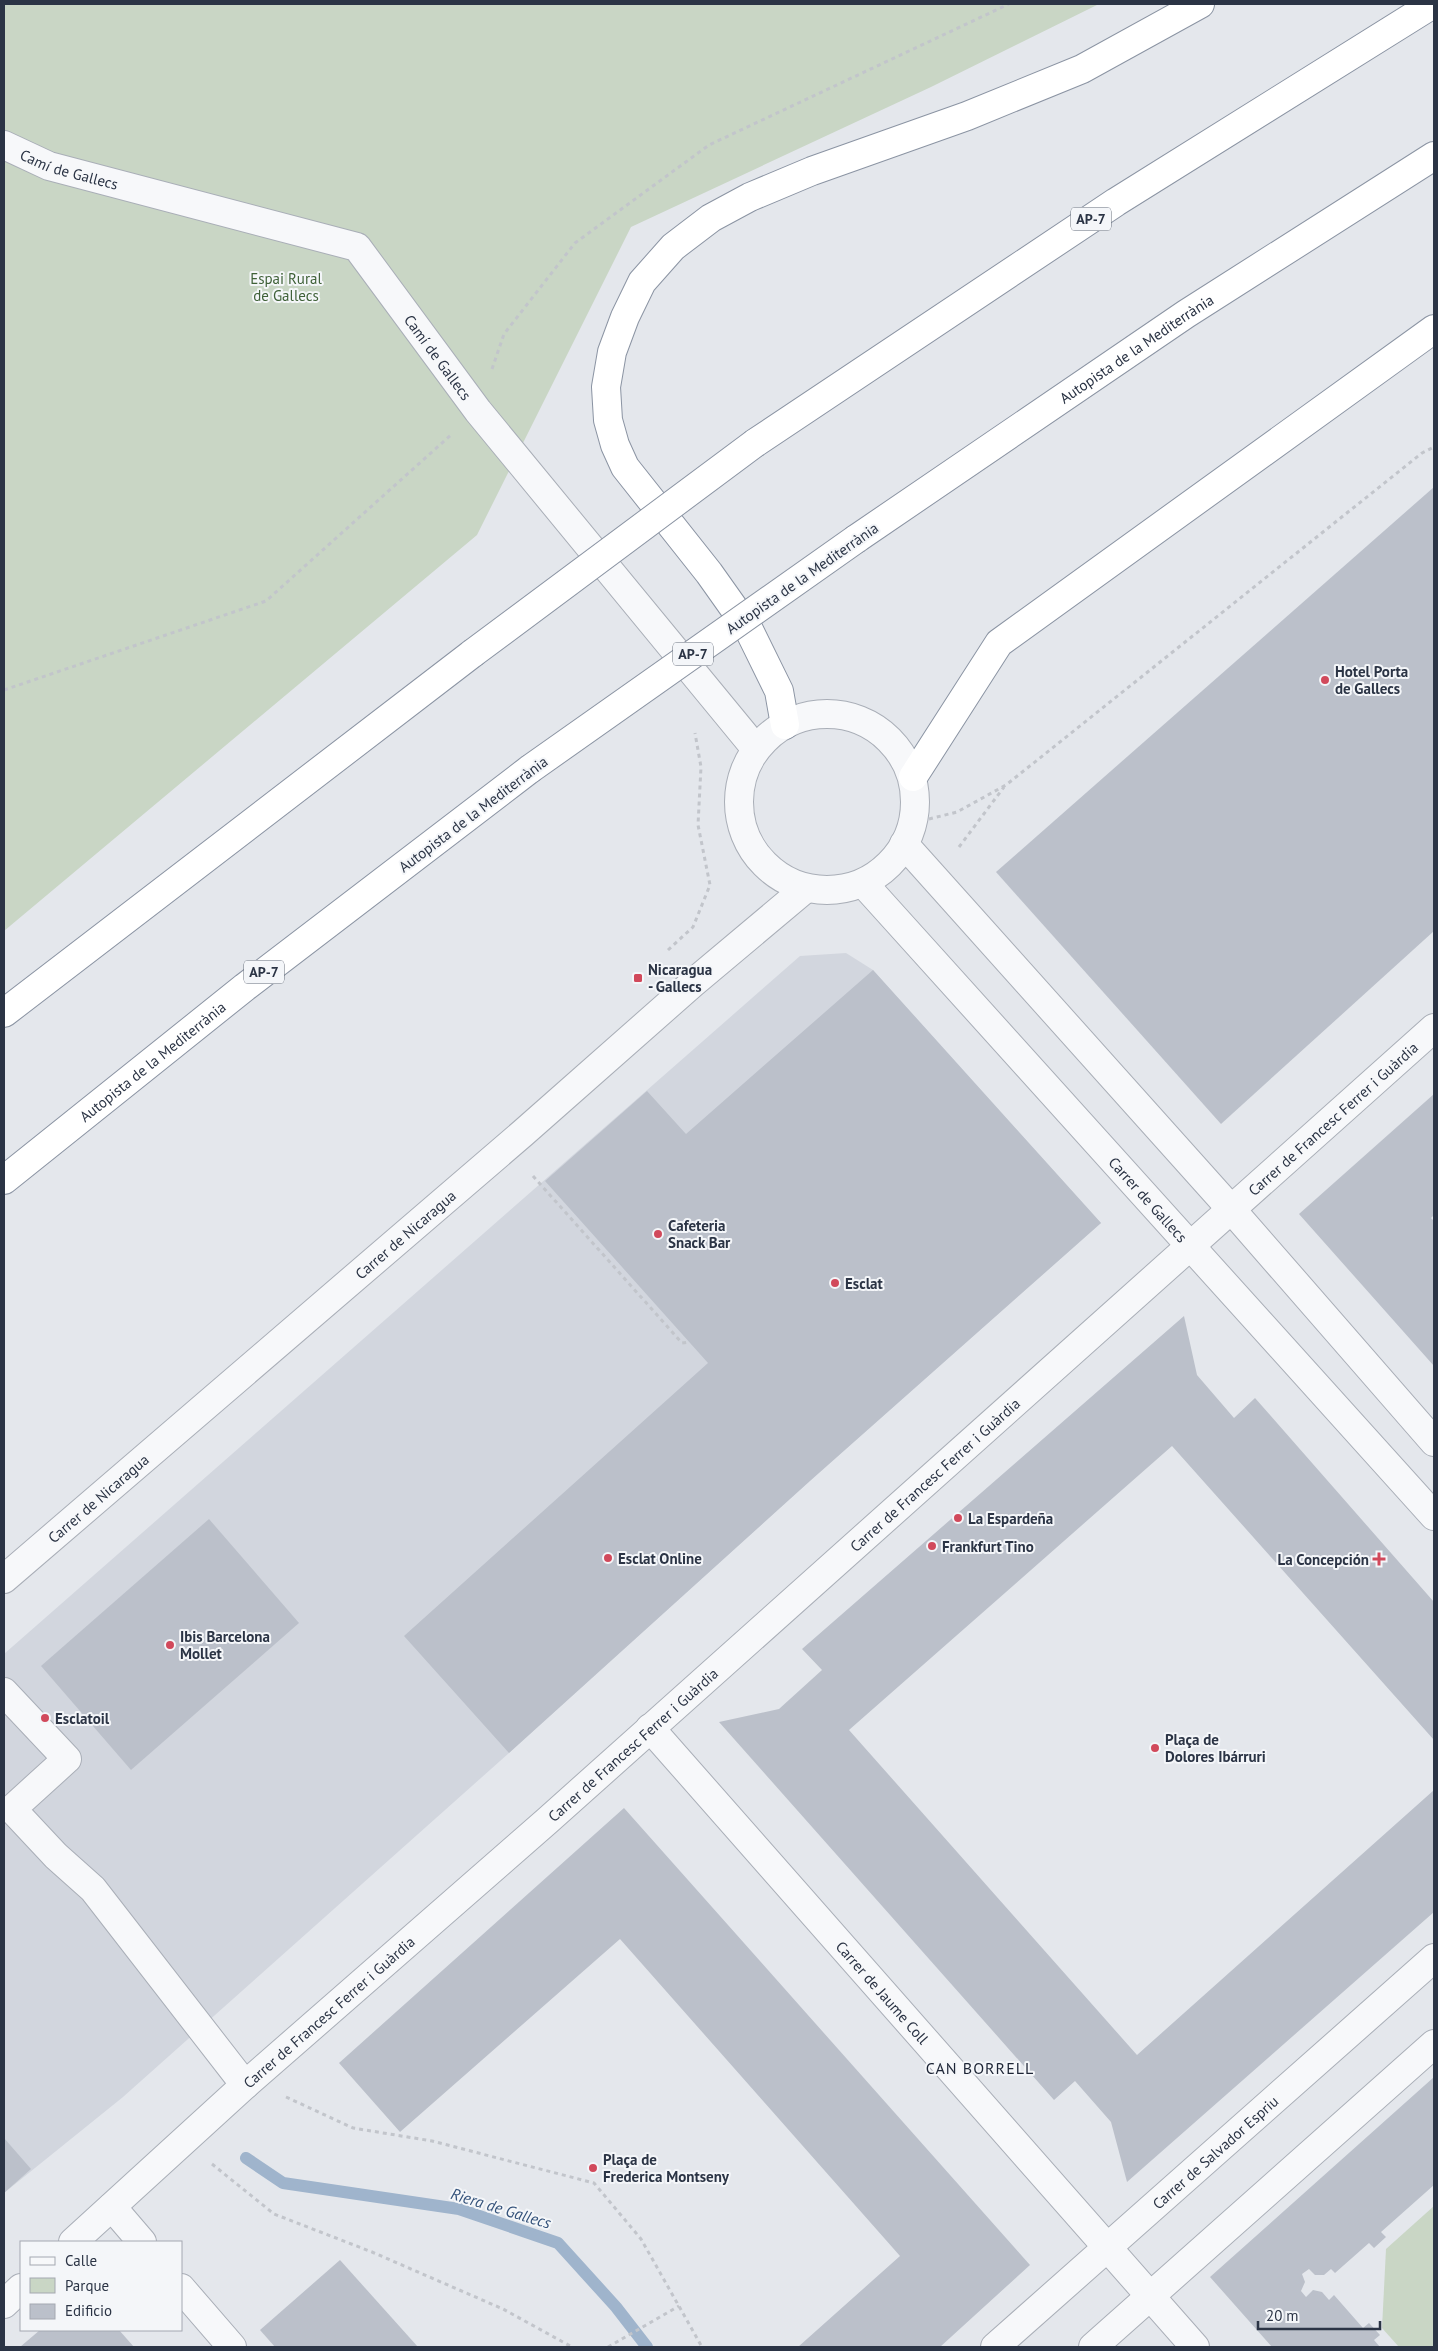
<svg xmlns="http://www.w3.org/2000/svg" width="1438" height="2351" viewBox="0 0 1438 2351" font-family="'PT Sans',sans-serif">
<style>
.built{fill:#d2d6de}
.green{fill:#c9d6c5}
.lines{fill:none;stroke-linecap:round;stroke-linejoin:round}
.stream{stroke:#9fb4cc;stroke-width:12}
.building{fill:#bbc0ca}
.minor-casing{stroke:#a9aeb7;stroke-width:30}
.highway-casing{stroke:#8b94a3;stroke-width:30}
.path{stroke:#c2c5cb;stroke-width:3;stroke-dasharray:4 4;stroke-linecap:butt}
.minor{stroke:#f7f8fa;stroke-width:28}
.highway{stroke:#fff;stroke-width:28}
.highway-bridge-casing{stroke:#8b94a3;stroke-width:30;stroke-linecap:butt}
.highway-bridge{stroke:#fff;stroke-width:28}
.poi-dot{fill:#d1495b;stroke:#f4f6f9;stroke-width:2}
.labels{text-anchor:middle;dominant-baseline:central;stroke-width:4;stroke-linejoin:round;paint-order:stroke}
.shield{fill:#f4f6f9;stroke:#676e7b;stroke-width:1}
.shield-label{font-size:14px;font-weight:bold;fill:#2b3445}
.street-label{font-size:15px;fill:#2b3445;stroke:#f4f6f9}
.park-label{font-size:15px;fill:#3f6138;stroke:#f4f6f9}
.poi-label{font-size:15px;font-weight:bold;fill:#2b3445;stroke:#f4f6f9;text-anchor:start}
.neighbourhood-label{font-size:16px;letter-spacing:1px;fill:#1d2536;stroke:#f4f6f9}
.water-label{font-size:16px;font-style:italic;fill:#34527a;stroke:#f4f6f9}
</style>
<rect width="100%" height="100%" fill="#e4e7ec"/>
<polygon class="built" points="846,953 873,970 1101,1223 811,1480 509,1753 123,2097 4,2193 4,1654 800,956"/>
<g class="green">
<polygon points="4,4 1099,4 931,87 631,227 477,535 4,931"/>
<polygon points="1434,2206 1434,2347 1399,2347 1382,2328 1386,2249"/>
</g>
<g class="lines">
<polyline class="stream" points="246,2158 283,2183 459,2209 558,2243 616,2307 647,2347"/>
</g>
<g class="building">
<polygon points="1434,487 1434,931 1221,1124 996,872"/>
<polygon points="873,970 1101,1223 811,1480 509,1753 404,1636 708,1363 545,1181 647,1091 686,1134"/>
<polygon points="1434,1094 1434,1215 1431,1218 1434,1221 1434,1366 1299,1214"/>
<polygon points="1184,1316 1197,1375 1234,1418 1255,1398 1434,1602 1434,1740 1172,1446 849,1730 1137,2055 1434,1790 1434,1912 1127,2182 1111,2122 1075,2081 1054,2100 719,1722 779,1709 822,1670 802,1649"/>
<polygon points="209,1519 299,1623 131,1770 41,1666"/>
<polygon points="624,1808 1030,2265 940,2347 798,2347 900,2256 620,1939 400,2132 339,2063"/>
<polygon points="1434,2077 1434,2185 1381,2232 1386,2237 1374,2248 1369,2243 1335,2273 1331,2269 1324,2275 1315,2275 1309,2269 1302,2274 1305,2282 1301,2291 1306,2297 1313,2290 1322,2292 1329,2300 1334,2295 1363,2328 1369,2323 1380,2335 1374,2340 1380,2347 1272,2347 1210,2277"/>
<polygon points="4,2138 31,2169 4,2193"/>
<polygon points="340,2260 418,2347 275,2347 260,2330"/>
<polygon points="40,2330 119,2330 134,2347 20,2347"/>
</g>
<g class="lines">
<defs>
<g id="minor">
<path id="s1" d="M4,145L49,166L357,247L478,411L756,749"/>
<circle cx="827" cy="802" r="88"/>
<polyline points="904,844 1231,1209 1434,1442"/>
<path id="s2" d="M863,883L1434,1516"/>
<path id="s3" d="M4,1579L523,1133L693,983L805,889"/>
<polyline points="4,1692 67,1759 12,1809 56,1856 93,1889 245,2085"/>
<path id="s4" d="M650,1728L1195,2347"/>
<polyline points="112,2207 142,2242"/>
<path id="s5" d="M73,2242L245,2085L547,1821L1434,1028"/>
<polyline points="181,2288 232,2347"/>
<polyline points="4,2304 21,2288"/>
<path id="s6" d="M995,2347L1434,1958"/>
<polyline points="1093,2347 1434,2044"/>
</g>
<g id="highway">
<polyline points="755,443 1116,202 1433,4"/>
<path id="s7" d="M856,539L1186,314L1434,156"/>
<polyline points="785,725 779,691 748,628 709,573 625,467 615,445 608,420 606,387 612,352 625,317 642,282 673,247 711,218 750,197 812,171 967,116 1082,69 1200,4"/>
<polyline points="913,777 999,643 1434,329"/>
<polyline points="4,1013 473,653"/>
<path id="s8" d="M4,1180L245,987L530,769"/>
</g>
</defs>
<use href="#minor" class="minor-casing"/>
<use href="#highway" class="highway-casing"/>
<g class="path">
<polyline points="492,369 504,334 575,243 709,145 1009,4"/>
<polyline points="4,690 266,601 452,434"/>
<polyline points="929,819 957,812 1006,785 1422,453 1434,447"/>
<polyline points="959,847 1004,787"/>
<polyline points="668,950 693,927 710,885 698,825 701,767 695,733"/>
<polyline points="533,1176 682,1343 689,1342"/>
<polyline points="286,2097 353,2128 432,2141 594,2183 641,2239 702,2347"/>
<polyline points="212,2164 274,2214 372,2252 503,2309 572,2347"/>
<polyline points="608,2347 679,2306"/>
</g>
<use href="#minor" class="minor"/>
<use href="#highway" class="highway"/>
<defs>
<g id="highway-bridge">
<polyline points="473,653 755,443"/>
<polyline points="530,769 856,539"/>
</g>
</defs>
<use href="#highway-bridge" class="highway-bridge-casing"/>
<use href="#highway-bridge" class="highway-bridge"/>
</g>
<g class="poi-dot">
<circle cx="1325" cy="680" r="5"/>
<rect x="633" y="973" width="10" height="10" rx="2.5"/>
<circle cx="658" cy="1234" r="5"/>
<circle cx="835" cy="1283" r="5"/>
<circle cx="958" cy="1518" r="5"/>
<circle cx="932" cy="1546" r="5"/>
<circle cx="608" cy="1558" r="5"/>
<path d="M1376.5 1551.5h5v5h5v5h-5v5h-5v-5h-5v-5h5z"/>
<circle cx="170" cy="1645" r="5"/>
<circle cx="45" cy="1718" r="5"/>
<circle cx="1155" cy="1748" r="5"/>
<circle cx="593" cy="2168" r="5"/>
</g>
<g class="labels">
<g class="shield">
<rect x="1071" y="207.5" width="40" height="23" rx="4"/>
<rect x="673" y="642.5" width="40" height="23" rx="4"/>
<rect x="244" y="960.5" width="40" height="23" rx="4"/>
</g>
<g class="shield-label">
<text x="1091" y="219">AP-7</text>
<text x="693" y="654">AP-7</text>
<text x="264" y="972">AP-7</text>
</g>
<g class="street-label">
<text stroke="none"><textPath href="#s1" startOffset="70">Camí de Gallecs</textPath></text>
<text stroke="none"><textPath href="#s7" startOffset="339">Autopista de la Mediterrània</textPath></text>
<text stroke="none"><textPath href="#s1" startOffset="505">Camí de Gallecs</textPath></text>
<text transform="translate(802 578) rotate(-35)">Autopista de la Mediterrània</text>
<text transform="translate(473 814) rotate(-37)">Autopista de la Mediterrània</text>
<text stroke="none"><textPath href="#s8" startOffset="190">Autopista de la Mediterrània</textPath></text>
<text stroke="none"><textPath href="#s5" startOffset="1688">Carrer de Francesc Ferrer i Guàrdia</textPath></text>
<text stroke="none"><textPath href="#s2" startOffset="426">Carrer de Gallecs</textPath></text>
<text stroke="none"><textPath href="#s3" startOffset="529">Carrer de Nicaragua</textPath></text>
<text stroke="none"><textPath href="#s5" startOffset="1154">Carrer de Francesc Ferrer i Guàrdia</textPath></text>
<text stroke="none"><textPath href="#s3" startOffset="124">Carrer de Nicaragua</textPath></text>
<text stroke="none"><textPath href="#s5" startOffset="749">Carrer de Francesc Ferrer i Guàrdia</textPath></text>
<text stroke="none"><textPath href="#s4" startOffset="352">Carrer de Jaume Coll</textPath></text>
<text stroke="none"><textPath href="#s5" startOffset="344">Carrer de Francesc Ferrer i Guàrdia</textPath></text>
<text stroke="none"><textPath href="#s6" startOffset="294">Carrer de Salvador Espriu</textPath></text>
</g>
<g class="park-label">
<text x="286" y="278">Espai Rural<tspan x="286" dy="17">de Gallecs</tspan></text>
</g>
<g class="poi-label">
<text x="1335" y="671">Hotel Porta<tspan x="1335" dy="17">de Gallecs</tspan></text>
<text x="648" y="969">Nicaragua<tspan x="648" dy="17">- Gallecs</tspan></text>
<text x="668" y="1225">Cafeteria<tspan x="668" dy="17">Snack Bar</tspan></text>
<text x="845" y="1283">Esclat</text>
<text x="968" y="1518">La Espardeña</text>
<text x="942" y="1546">Frankfurt Tino</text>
<text x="618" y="1558">Esclat Online</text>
<text x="1369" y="1559" text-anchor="end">La Concepción</text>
<text x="180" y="1636">Ibis Barcelona<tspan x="180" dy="17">Mollet</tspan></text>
<text x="55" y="1718">Esclatoil</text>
<text x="1165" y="1739">Plaça de<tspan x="1165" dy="17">Dolores Ibárruri</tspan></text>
<text x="603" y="2159">Plaça de<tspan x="603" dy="17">Frederica Montseny</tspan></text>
</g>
<g class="neighbourhood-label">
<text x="980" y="2068">CAN BORRELL</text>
</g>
<g class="water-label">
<text transform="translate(501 2208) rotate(17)">Riera de Gallecs</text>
</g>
</g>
<rect width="1438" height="2351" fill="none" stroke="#2b3445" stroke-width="10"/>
<rect x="20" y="2241" width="162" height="90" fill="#f4f6f9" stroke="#a4a8b1"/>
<rect x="30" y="2257" width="25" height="8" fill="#f7f8fa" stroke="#a4a8b1"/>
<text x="65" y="2266" font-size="15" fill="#2b3445">Calle</text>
<rect x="30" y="2278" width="25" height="15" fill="#c9d6c5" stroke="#a4a8b1"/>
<text x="65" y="2291" font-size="15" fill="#2b3445">Parque</text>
<rect x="30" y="2304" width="25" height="15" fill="#bbc0ca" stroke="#a4a8b1"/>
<text x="65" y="2316" font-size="15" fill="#2b3445">Edificio</text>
<path d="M1258 2321v8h122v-8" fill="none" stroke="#2b3445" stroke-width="2.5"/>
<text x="1266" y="2321" font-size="15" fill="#2b3445" stroke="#f4f6f9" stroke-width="4" paint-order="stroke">20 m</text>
</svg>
